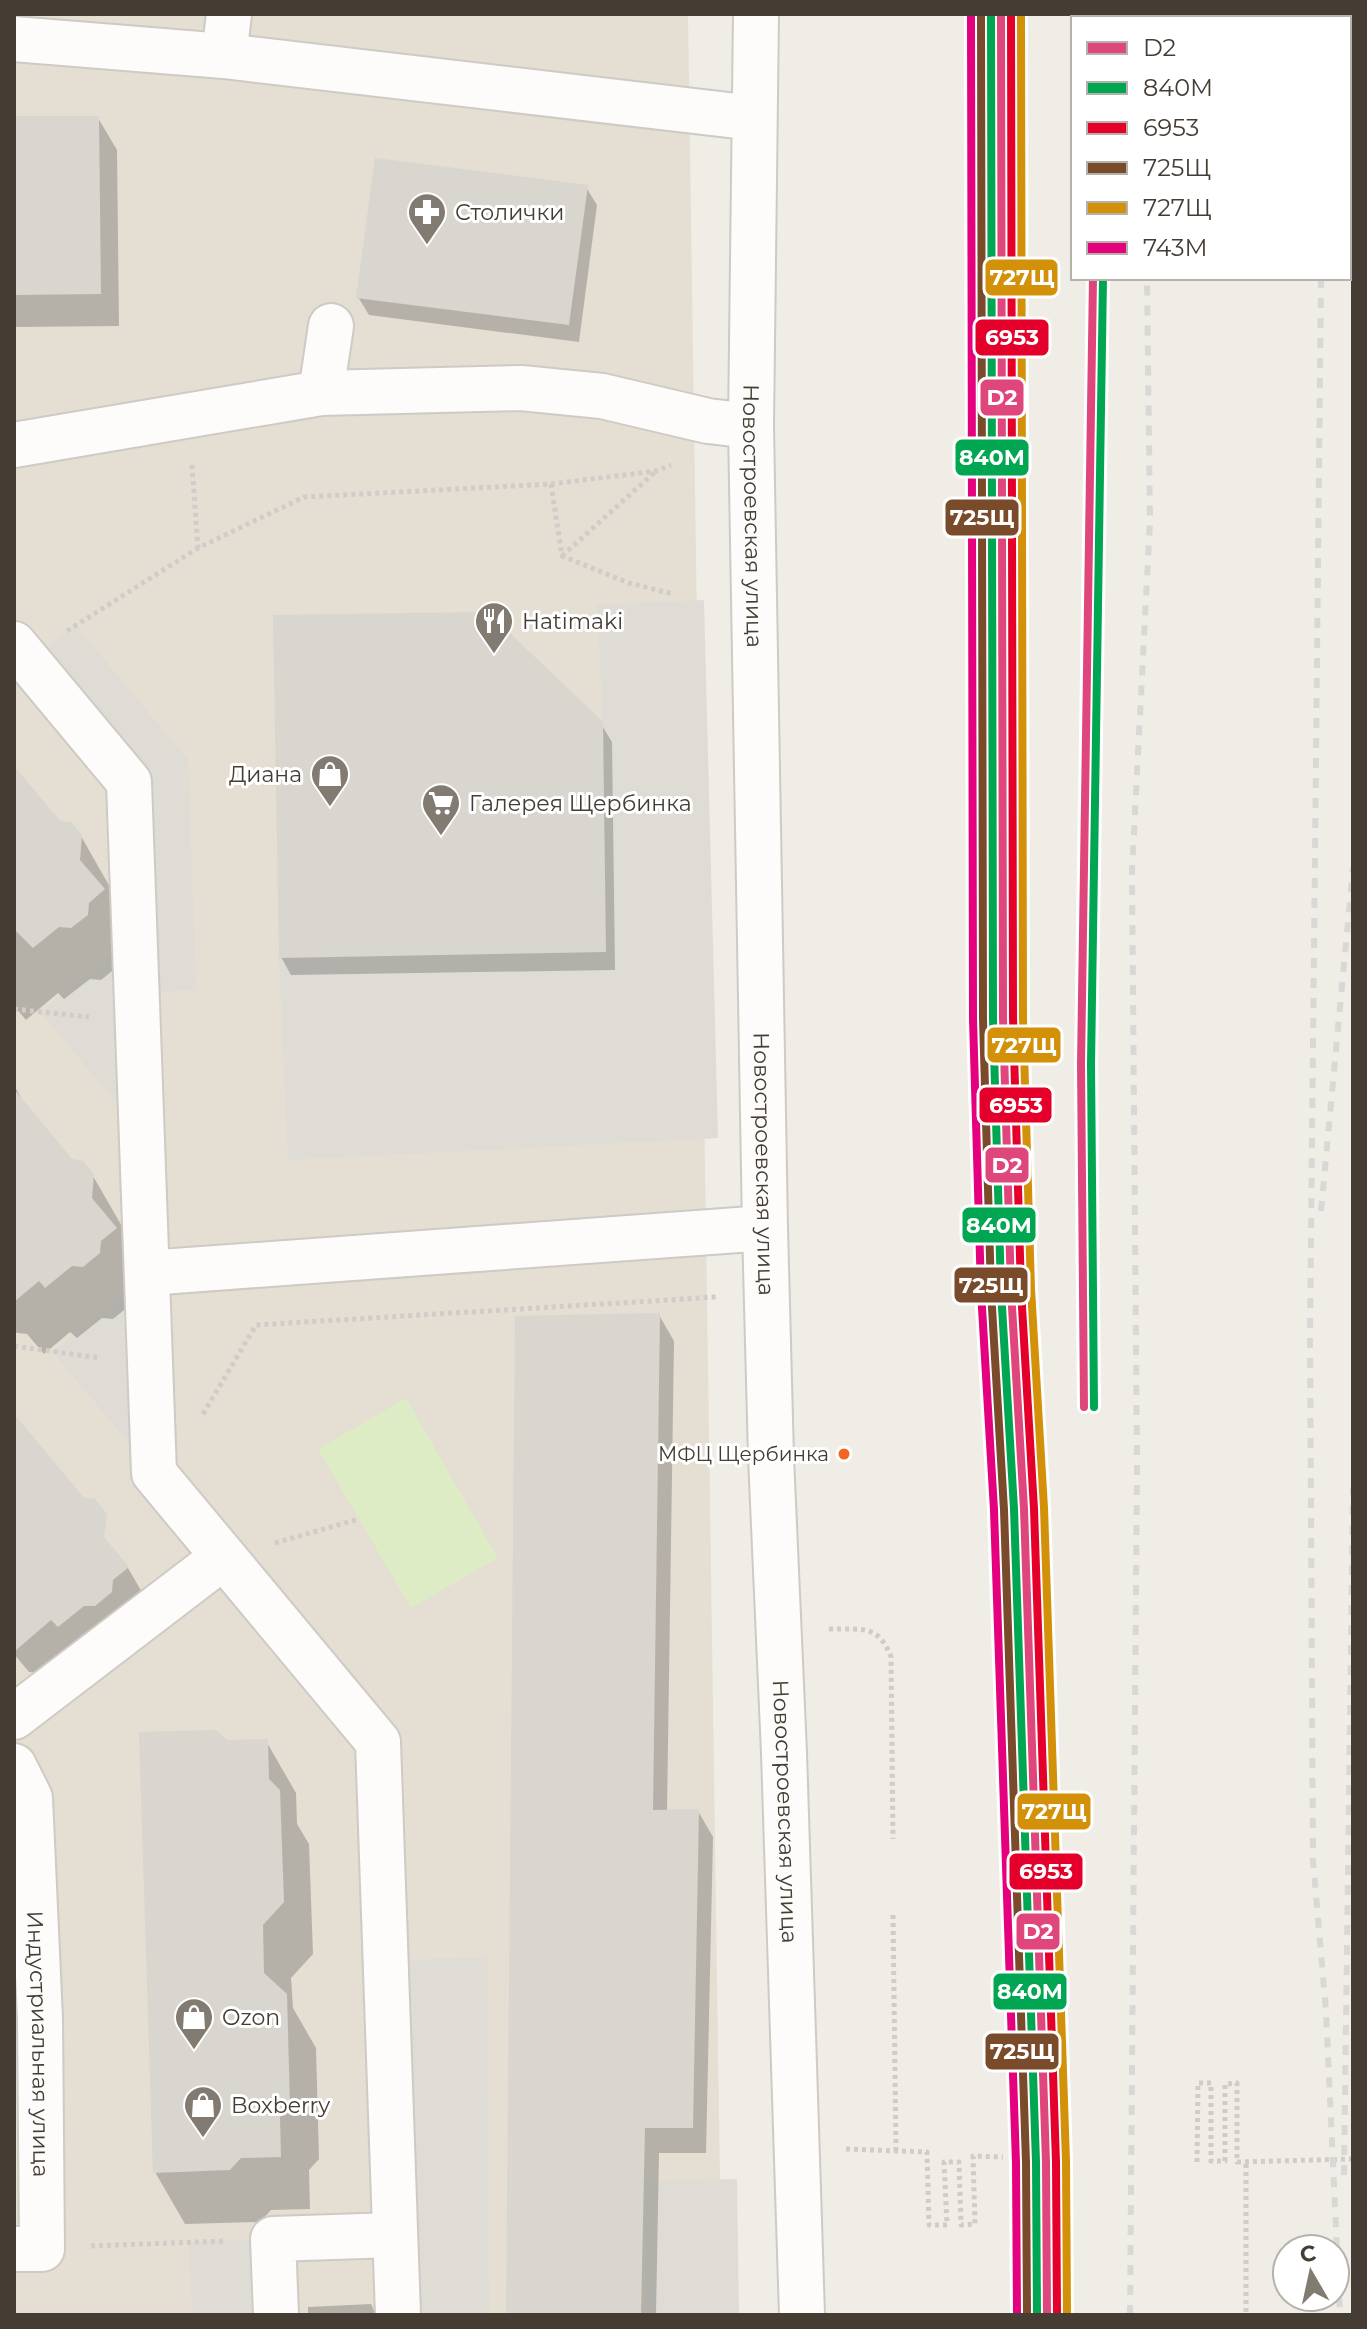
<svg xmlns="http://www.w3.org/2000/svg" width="1367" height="2329" viewBox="0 0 1367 2329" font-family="Montserrat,sans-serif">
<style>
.residential{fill:#e4ded3}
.green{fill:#ddecc4}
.parking{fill:#dfdcd6}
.shadow{fill:#0003}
.building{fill:#d9d5cf}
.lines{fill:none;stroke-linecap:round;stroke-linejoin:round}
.minor-casing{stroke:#cecac4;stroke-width:48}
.path{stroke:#d0cdc9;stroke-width:5;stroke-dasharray:4 4;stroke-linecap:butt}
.minor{stroke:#fdfcfb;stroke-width:44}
.rail{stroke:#d8d8d7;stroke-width:6;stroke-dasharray:10 10;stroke-linecap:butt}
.rail-1-casing{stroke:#fff;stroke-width:14}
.rail-2-casing{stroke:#fff;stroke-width:14}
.rail-3-casing{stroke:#fff;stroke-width:14}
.rail-4-casing{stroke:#fff;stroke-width:14}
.rail-5-casing{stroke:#fff;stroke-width:14}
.rail-6-casing{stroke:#fff;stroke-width:14}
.rail-1{stroke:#df477c;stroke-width:8}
.rail-2{stroke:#00a651;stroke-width:8}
.rail-3{stroke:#e4002b;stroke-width:8}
.rail-4{stroke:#7a4b2a;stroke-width:8}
.rail-5{stroke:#d3910a;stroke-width:8}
.rail-6{stroke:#e5007d;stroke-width:8}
.bus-dot{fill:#f26522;stroke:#fff;stroke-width:3}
.labels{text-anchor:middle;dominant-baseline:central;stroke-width:6;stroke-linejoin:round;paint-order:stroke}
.bus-label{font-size:20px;fill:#453d33;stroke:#fff;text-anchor:end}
.poi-label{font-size:22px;fill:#453d33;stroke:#fff;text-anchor:start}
.street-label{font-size:22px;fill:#453d33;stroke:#fff}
.line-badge{stroke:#fff;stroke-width:3}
.badge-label{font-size:22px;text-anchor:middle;font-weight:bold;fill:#fff}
</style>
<rect width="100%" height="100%" fill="#f0ede6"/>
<polygon class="residential" points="14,14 688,14 722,2315 14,2315"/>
<polygon class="green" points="406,1398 498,1558 411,1608 318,1449"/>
<g class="parking">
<polygon points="704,600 718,1138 288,1160 279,958 606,952 603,722 597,605"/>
<polygon points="75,625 188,760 196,990 137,993 142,1134 41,1012 134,934 129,782 29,662"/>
<polygon points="147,1273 154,1473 53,1352"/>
<polygon points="487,1957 489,2315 398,2315 385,1961"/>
<polygon points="737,2179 739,2315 647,2315 644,2181"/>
<polygon points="273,2239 276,2315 192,2315 189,2242"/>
</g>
<g class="shadow">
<polygon points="14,118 98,118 117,150 119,326 14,327"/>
<polygon points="586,187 597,205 579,342 369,315 358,297"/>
<polygon points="601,724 612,742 615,970 291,975 281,957"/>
<polygon points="14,767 59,823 81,836 111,889 110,902 133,942 117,967 101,980 90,979 64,999 58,993 26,1020 14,1006"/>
<polygon points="14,1085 28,1110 71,1161 93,1176 123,1228 122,1241 145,1281 129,1306 113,1319 102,1318 77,1338 70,1332 44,1354 27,1334 17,1333 14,1330"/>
<polygon points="659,1315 674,1341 667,1812 698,1811 713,1837 706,2153 659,2153 656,2315 508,2315"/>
<polygon points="14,1432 128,1568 158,1620 40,1673 29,1672 14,1654"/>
<polygon points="266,1741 296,1793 297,1824 309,1844 313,1954 291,1978 293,2008 316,2048 319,2159 309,2170 310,2209 271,2210 260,2222 185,2224 155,2172 226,1742"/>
<polygon points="371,2304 376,2315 308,2315 308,2307"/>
<polygon points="153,2313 154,2315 90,2315"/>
</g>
<g class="building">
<polygon points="14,116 99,116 101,294 14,295"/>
<polygon points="375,158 588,185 569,325 356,298"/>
<polygon points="488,612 603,722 606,952 279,958 273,615"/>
<polygon points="14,766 60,821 71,822 82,835 80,860 105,889 89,903 88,915 71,928 59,927 33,948 14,929"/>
<polygon points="14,1089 72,1159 83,1161 94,1174 92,1198 117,1228 101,1241 100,1253 83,1267 72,1266 45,1288 39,1281 14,1302"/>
<polygon points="660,1313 653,1810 699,1809 693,2128 645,2128 641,2315 506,2315 515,1316"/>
<polygon points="14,1414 84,1498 95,1499 107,1514 104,1537 129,1567 113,1580 112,1592 95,1606 84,1606 58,1627 51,1620 14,1652"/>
<polygon points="216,1730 227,1740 268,1739 269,1779 280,1790 284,1902 263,1925 264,1973 287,1994 290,2106 280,2117 281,2157 241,2158 230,2170 153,2173 139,1732"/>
</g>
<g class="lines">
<defs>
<g id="minor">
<path id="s1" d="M756,14L751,426L765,1228L771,1457L784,1753L802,2315"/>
<polyline points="14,39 224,56 754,118"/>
<polyline points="224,56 229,14"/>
<polyline points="321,393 331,326"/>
<polyline points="14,445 321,393 521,388 602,396 708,421 751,426"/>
<polyline points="14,644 129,782 154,1473 378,1742 398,2315"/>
<polyline points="147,1273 765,1228"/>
<polyline points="14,1717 222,1558"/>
<path id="s2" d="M14,1766L30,1798L40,2019L42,2249H14"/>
<polyline points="276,2315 273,2239 394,2235"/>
</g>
</defs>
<use href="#minor" class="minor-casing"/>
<g class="path">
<polyline points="192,465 198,548"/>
<polyline points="551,484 562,556 629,583 673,594"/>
<polyline points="562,556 655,472"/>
<polyline points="67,631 198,548 304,497 551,484 656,471 671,465"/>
<polyline points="14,1009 89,1017"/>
<polyline points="14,1346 100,1358"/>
<polyline points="203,1414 256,1325 717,1297"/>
<polyline points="275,1543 359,1519"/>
<path d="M829,1629C861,1630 878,1623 891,1657L893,1839"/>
<polyline points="893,1915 896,2151"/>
<polyline points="846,2149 927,2152 929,2225 947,2225 944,2162 959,2162 961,2225 975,2224 973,2156 1003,2157"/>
<polyline points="1197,2162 1198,2083 1211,2083 1211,2161 1225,2161 1225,2084 1237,2083 1237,2162 1353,2159"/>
<polyline points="1246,2164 1246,2315"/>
<polyline points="91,2246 225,2241"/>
</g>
<use href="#minor" class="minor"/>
<g class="rail">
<polyline points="1144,14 1144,18"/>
<polyline points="1325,18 1325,14"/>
<polyline points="1321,278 1310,1334 1313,1860 1326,2011 1340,2315"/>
<polyline points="1321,1211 1353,868"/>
<polyline points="1344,2175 1353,1488"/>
<polyline points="1130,2315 1137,1465 1132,871 1150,521 1147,278"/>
</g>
<defs>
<g id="rail-1">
<polyline points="1001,14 1003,1018 1011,1290 1024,1509 1046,2162 1047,2315"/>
<polyline points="1084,1407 1081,1064 1093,278"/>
</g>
<g id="rail-2">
<polyline points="991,14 993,1018 1001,1290 1014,1509 1036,2162 1037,2315"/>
<polyline points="1094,1407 1091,1064 1103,278"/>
</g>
<polyline id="rail-3" points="1011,14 1013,1018 1021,1290 1034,1509 1056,2162 1057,2315"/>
<polyline id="rail-4" points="981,14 983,1019 991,1291 1004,1510 1026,2162 1027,2315"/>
<polyline id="rail-5" points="1021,14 1023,1018 1031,1289 1044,1508 1066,2161 1067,2315"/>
<polyline id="rail-6" points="971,14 973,1019 981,1291 994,1510 1016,2163 1017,2315"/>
</defs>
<use href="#rail-1" class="rail-1-casing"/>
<use href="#rail-2" class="rail-2-casing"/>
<use href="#rail-3" class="rail-3-casing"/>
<use href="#rail-4" class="rail-4-casing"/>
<use href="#rail-5" class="rail-5-casing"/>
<use href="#rail-6" class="rail-6-casing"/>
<use href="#rail-1" class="rail-1"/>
<use href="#rail-2" class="rail-2"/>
<use href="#rail-3" class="rail-3"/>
<use href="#rail-4" class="rail-4"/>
<use href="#rail-5" class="rail-5"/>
<use href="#rail-6" class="rail-6"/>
</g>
<defs>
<symbol id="pharmacy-pin" viewBox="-11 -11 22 30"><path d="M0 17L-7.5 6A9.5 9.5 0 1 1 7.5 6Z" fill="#817b72" stroke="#fff"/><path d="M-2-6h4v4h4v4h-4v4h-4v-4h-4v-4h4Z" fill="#fff"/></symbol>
<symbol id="restaurant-pin" viewBox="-11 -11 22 30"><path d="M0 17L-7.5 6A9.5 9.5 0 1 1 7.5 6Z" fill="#817b72" stroke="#fff"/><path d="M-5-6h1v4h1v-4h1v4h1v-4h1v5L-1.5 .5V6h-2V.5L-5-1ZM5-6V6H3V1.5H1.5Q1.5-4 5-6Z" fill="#fff"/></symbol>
<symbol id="shop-pin" viewBox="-11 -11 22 30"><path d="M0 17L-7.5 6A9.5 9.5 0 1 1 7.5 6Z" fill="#817b72" stroke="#fff"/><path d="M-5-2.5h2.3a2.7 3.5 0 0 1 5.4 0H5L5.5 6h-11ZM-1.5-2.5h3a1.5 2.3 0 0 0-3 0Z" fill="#fff"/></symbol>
<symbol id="supermarket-pin" viewBox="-11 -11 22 30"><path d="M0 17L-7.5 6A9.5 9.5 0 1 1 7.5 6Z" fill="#817b72" stroke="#fff"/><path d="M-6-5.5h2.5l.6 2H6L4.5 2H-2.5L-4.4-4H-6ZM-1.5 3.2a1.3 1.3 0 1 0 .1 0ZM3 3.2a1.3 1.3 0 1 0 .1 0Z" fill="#fff"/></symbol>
</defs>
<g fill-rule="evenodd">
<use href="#pharmacy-pin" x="405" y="190" width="44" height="60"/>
<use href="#restaurant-pin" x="472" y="599" width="44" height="60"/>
<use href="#shop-pin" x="308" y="752" width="44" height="60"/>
<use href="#supermarket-pin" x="419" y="781" width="44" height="60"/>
<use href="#shop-pin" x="172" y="1995" width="44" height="60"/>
<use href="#shop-pin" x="181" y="2083" width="44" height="60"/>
</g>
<circle class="bus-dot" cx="844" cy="1454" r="7"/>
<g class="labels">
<g class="bus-label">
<text x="829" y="1454">МФЦ Щербинка</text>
</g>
<g class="poi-label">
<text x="455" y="212">Столички</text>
<text x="522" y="621">Hatimaki</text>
<text x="302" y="774" text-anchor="end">Диана</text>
<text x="469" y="803">Галерея Щербинка</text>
<text x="222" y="2017">Ozon</text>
<text x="231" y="2105">Boxberry</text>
</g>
<g class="street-label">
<text stroke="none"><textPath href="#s1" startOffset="502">Новостроевская улица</textPath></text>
<text stroke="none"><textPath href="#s1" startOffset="1150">Новостроевская улица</textPath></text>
<text stroke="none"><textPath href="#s1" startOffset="1798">Новостроевская улица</textPath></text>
<text stroke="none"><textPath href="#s2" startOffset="282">Индустриальная улица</textPath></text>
</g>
</g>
<g class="line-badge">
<rect x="984" y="258" width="75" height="39" rx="8" fill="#d3910a"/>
<rect x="974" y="318" width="76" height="39" rx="8" fill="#e4002b"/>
<rect x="979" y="378" width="46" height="39" rx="8" fill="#df477c"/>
<rect x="954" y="438" width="76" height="39" rx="8" fill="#00a651"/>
<rect x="944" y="498" width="76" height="39" rx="8" fill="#7a4b2a"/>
<rect x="986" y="1026" width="76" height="38" rx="8" fill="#d3910a"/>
<rect x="978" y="1086" width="75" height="38" rx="8" fill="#e4002b"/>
<rect x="984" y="1146" width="46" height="38" rx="8" fill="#df477c"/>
<rect x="961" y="1206" width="76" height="38" rx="8" fill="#00a651"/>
<rect x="953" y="1266" width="76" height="38" rx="8" fill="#7a4b2a"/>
<rect x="1016" y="1792" width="76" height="39" rx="8" fill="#d3910a"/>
<rect x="1008" y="1852" width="76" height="39" rx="8" fill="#e4002b"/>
<rect x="1015" y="1912" width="46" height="39" rx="8" fill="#df477c"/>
<rect x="992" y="1972" width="76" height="39" rx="8" fill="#00a651"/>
<rect x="984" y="2032" width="76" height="39" rx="8" fill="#7a4b2a"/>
</g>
<g class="badge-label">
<text x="1022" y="285">727Щ</text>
<text x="1012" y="345">6953</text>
<text x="1002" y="405">D2</text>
<text x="992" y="465">840М</text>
<text x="982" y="525">725Щ</text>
<text x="1024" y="1053">727Щ</text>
<text x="1016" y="1113">6953</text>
<text x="1007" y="1173">D2</text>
<text x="999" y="1233">840М</text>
<text x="991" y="1293">725Щ</text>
<text x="1054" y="1819">727Щ</text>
<text x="1046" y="1879">6953</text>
<text x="1038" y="1939">D2</text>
<text x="1030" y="1999">840М</text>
<text x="1022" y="2059">725Щ</text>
</g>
<rect width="1367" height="2329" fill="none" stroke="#453d33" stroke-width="32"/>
<rect x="1071" y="16" width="280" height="264" fill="#ffffff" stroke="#b5b1ad" stroke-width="2"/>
<rect x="1087" y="42" width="40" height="12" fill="#df477c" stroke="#b5b1ad" stroke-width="2"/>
<text x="1143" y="56" font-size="24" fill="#453d33">D2</text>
<rect x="1087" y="82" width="40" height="12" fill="#00a651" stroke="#b5b1ad" stroke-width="2"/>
<text x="1143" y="96" font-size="24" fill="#453d33">840М</text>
<rect x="1087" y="122" width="40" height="12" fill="#e4002b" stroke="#b5b1ad" stroke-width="2"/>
<text x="1143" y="136" font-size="24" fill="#453d33">6953</text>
<rect x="1087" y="162" width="40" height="12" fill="#7a4b2a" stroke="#b5b1ad" stroke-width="2"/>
<text x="1143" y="176" font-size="24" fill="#453d33">725Щ</text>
<rect x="1087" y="202" width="40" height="12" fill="#d3910a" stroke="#b5b1ad" stroke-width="2"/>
<text x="1143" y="216" font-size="24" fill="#453d33">727Щ</text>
<rect x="1087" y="242" width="40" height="12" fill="#e5007d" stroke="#b5b1ad" stroke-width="2"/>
<text x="1143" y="256" font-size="24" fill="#453d33">743М</text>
<g transform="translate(1311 2273) rotate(351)"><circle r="38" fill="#ffffff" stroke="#b5b1ad" stroke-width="2"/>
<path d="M0-6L14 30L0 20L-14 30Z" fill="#817b72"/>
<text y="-12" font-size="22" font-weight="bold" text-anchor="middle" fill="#453d33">С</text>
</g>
</svg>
